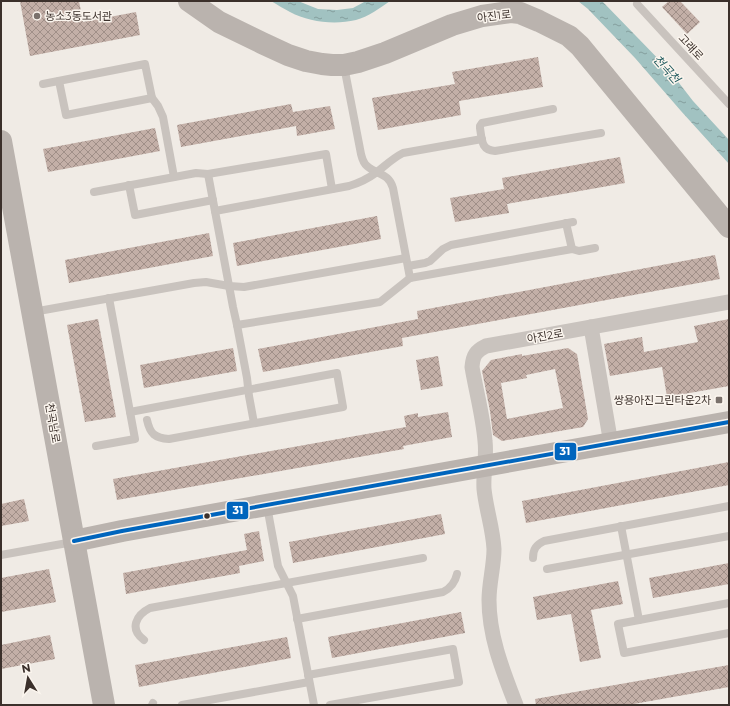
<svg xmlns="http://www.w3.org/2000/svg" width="730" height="706" viewBox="0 0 730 706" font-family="Montserrat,'Noto Sans KR',sans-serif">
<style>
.water{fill:url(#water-ripples)}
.building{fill:url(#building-cross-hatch);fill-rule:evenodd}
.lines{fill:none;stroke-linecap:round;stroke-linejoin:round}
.lane{stroke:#c9c3be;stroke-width:8}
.street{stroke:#c9c3be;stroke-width:15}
.secondary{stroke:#bab3ae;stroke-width:22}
.bus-1-casing{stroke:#fbf5ee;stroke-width:7}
.bus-1{stroke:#0065bd;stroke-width:4}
.poi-dot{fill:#7a716c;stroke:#fbf5ee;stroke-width:1.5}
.bus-dot{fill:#3b302b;stroke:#fbf5ee;stroke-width:1.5}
.labels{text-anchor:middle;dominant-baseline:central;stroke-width:3;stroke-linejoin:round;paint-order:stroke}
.poi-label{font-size:11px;fill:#3b302b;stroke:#fbf5ee;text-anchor:start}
.street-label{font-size:11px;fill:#3b302b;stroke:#fbf5ee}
.water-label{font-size:12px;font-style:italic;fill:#1f5a5e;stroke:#fbf5ee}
.line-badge{stroke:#fbf5ee;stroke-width:1.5}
.badge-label{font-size:11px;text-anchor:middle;font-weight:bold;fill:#fff}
</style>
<defs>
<pattern id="water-ripples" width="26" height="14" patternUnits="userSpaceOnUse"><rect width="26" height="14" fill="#a1c2c1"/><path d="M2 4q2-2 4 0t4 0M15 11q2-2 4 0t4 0" fill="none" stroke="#849e9d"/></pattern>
<pattern id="building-cross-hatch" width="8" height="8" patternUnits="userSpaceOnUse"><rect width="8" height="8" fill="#c3afa7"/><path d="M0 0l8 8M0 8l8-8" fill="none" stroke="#a08f88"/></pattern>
</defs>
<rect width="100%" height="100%" fill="#f0ebe5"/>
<g class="water">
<path d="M271,1H298L318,9L337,10L353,8L366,1H390C380,8 368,17 356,20C334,25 309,22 290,12C284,9 278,5 271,1Z"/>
<polygon points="578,1 602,1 669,70 693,101 729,140 729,164 681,111 635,58 588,9"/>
</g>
<g class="building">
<polygon points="20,1 79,1 83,22 136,12 140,35 30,56"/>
<polygon points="669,1 680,1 700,22 687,34 662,7"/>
<polygon points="538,57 543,87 459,101 461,115 378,130 372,98 455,84 452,72"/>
<polygon points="291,104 293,112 330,106 335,129 297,136 296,126 181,147 177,125"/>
<polygon points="155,128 160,151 48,172 43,149"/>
<polygon points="620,157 625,183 507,204 509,213 455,222 450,198 504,189 502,178"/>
<polygon points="377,216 381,239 237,266 233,243"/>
<polygon points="209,233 213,256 69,283 65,260"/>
<polygon points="715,255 720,279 402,338 403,346 263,372 258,349 418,319 417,311"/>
<polygon points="98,319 116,417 85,422 67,325"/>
<polygon points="729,319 729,386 667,397 662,367 610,376 604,344 642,337 644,352 698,342 694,326"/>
<polygon points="233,348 237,371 144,388 140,365"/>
<path d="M568,348L577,354L588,419L583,427L502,441L493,435L490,411L482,371L491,360L522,354V356ZM555,369L563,408L507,419L501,383L527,378L526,375Z"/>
<polygon points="438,356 443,386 421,390 416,360"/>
<polygon points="448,412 452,437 403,446 404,449 117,500 113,479 406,427 404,416 418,413 418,417"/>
<polygon points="729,462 729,485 526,523 522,501"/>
<polygon points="24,499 29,521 1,526 1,504"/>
<polygon points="441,514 445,534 293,563 289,542"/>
<polygon points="259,531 264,561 239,566 240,573 126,594 123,573 247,550 244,534"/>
<polygon points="729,563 729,584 653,598 649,578"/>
<polygon points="49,569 56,602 1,612 1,578"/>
<polygon points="618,581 623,604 591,610 601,658 580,662 571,614 537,620 533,597"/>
<polygon points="461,612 465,633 332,658 328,637"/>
<polygon points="50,635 55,659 1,669 1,645"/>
<polygon points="287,637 291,658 139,687 135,665"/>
<polygon points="729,665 729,687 628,705 536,705 535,699"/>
</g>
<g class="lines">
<g class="lane">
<polyline points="637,4 729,104"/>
<path d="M344,66L361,154C362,158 363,163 367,166C377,175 389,173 393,188L410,278"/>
<polyline points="59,81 66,115 152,98"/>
<polyline points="43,84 145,64 152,98 158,106 163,117 174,177"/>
<path d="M553,109L482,123L480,126V128C482,140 481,150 495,151L601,133"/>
<polyline points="208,174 233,307 237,325 247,378 249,396 254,423"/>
<polyline points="129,185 135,215 213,200"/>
<polyline points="94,192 196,173 208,174 326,154 332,189"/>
<path d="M215,211L349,186C359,183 369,178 377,172C386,165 393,158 403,153L482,139"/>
<polyline points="566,223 572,249"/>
<polyline points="408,266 425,263 430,261 443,249 451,245 573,222"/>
<polyline points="33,312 194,283 206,282 229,286 244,287 406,258"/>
<polyline points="237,325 380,302 410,278 572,249 579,251 595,248"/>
<path d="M130,412L337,373L343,407L169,439C155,438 150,434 147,420"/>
<polyline points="96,446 135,439 109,298"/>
<polyline points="267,506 278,566 293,596 314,705"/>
<polyline points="621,526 639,620"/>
<polyline points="1,555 73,542"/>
<path d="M533,558C533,549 536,545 544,541L729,506"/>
<polyline points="547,569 729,536"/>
<polyline points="729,603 618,624 624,653 729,633"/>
<path d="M297,619L443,592C451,588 455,583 457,574"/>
<path d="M144,640C129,629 136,615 150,608L423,558"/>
<polyline points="308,675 453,649 459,682 330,705"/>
<polyline points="152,705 153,703"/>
<polyline points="182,705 309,682"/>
</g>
<g class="street">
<polyline points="591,327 611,444"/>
<path d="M516,705C503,671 489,637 489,600C489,583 494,566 494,549C493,529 486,509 484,489C483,473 487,457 485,441C483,416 476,391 472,367C473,355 476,351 486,346L729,302"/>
</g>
<g class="secondary">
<polyline points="189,1 219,22 262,43 288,55 306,61 322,64 332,65 344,65 358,62 385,53 452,25 482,16 503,13 511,12 520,13 539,21 569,36 580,46 729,227"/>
<polyline points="1,141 104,705"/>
<polyline points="74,541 122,531 729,422"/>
</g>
<defs>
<polyline id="bus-1" points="74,541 122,531 729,422"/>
</defs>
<use href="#bus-1" class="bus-1-casing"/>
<use href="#bus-1" class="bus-1"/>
</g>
<g class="poi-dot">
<circle cx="37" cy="16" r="4"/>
<rect x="715" y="396" width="8" height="8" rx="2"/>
</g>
<circle class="bus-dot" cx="207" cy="516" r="3.5"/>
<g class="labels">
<g class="poi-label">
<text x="45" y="16">농소3동도서관</text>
<text x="711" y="400" text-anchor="end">쌍용아진그린타운2차</text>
</g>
<g class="street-label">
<text transform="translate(494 16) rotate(-7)">아진1로</text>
<text transform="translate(691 47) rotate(47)">고래로</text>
<text transform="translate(545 336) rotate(-10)">아진2로</text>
<text transform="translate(53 423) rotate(80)">천곡남로</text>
</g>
<g class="water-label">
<text transform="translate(667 69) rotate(48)">천곡천</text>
</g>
</g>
<g class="line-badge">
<rect x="554" y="442" width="23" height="19" rx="4" fill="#0065bd"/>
<rect x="226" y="501" width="23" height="19" rx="4" fill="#0065bd"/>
</g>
<g class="badge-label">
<text x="565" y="455">31</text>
<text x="238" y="514">31</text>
</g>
<rect width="730" height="706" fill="none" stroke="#3b302b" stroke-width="4"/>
<g transform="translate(28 678) rotate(349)" stroke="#fbf5ee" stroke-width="3" paint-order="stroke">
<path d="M0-3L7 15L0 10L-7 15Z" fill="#3b302b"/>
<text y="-6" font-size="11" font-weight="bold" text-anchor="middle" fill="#3b302b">N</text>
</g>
</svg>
